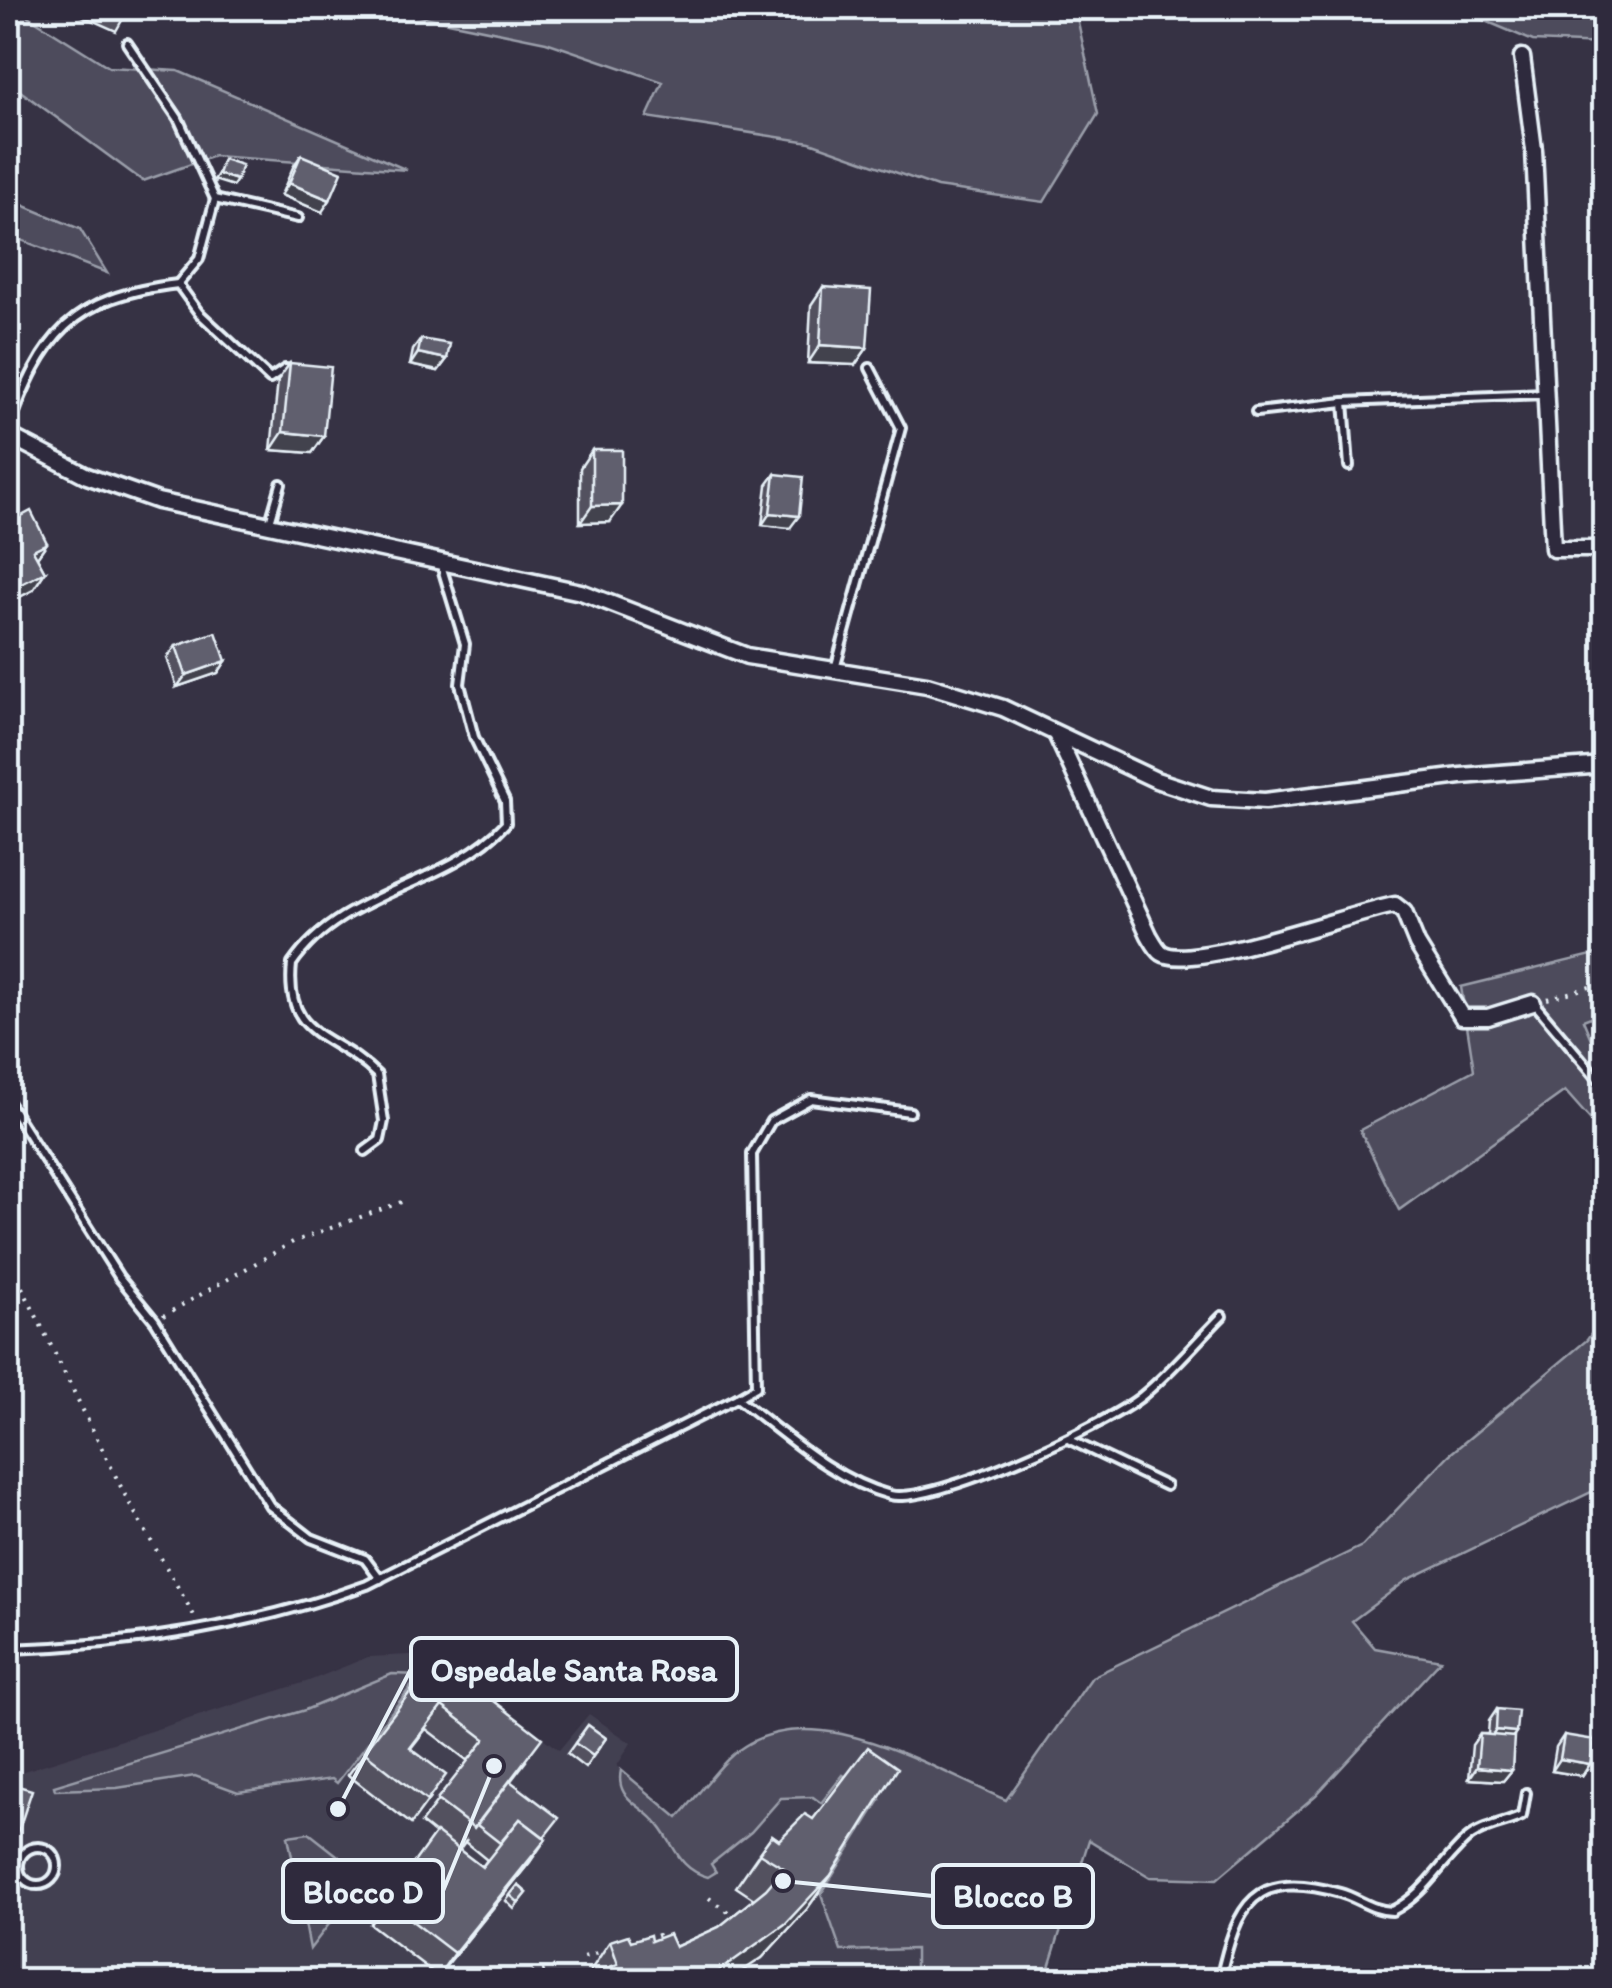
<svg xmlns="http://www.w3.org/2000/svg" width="1612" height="1988" viewBox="0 0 1612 1988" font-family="Itim,sans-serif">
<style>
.built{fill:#433f51}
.green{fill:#4d4b5c;stroke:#9a9eaa;stroke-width:2.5}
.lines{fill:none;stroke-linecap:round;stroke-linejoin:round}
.service-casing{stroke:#e8f1f8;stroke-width:14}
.minor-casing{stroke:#e8f1f8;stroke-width:21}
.path{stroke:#e8f1f8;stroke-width:4;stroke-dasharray:2.5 8;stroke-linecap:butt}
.service{stroke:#2f2a3d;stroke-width:6}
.minor{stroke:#2f2a3d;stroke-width:14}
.wall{fill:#53515f;stroke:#e8f1f8;stroke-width:2.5;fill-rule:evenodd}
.shaded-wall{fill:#43424d;stroke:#e8f1f8;stroke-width:2.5}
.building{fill:#605e6e;stroke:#e8f1f8;stroke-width:2.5}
.leader{fill:none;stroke:#e8f1f8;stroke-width:4}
.callout-dot{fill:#e8f1f8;stroke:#2f2a3d;stroke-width:4}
.callout{fill:#2f2a3d;stroke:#e8f1f8;stroke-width:4}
.callout-label{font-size:32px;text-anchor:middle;font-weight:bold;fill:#e8f1f8}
</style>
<rect width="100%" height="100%" fill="#363244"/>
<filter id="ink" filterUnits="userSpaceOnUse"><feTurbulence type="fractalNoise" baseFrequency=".01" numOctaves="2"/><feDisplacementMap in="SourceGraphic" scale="20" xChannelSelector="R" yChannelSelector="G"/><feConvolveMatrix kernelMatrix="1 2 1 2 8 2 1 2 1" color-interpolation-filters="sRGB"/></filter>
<g filter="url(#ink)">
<polygon class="built" points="430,1654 559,1750 589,1714 631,1743 617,1766 678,1818 730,1756 786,1729 838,1730 1006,1800 944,1980 8,1980 8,1776 309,1681 368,1657"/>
<g class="green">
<polygon points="8,8 15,8 109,67 178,71 407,170 214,156 143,181 8,82"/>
<polygon points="380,8 1075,8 1098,114 1044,202 937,187 810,142 647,117 663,82 546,42"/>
<polygon points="1455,8 1604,8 1604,44 1533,41"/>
<polygon points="8,199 80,229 107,273 8,235"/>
<polygon points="1604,952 1604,1012 1583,1020 1604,1070 1604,1135 1565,1091 1399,1210 1360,1130 1474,1070 1461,987"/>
<path d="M1604,1316V1486L1407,1580L1352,1621L1375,1648L1441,1660L1316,1795L1217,1879L1150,1877L1089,1840L1045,1980H915V1949L841,1951L821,1894L880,1800L843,1775L821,1803L813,1797L781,1798L751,1832L711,1864L716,1872L708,1877C675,1868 675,1841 654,1820C638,1803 615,1798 621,1770L678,1818C695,1799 710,1777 728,1759C803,1687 928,1767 1006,1800L1092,1677L1362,1546L1449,1455L1587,1340Z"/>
<polygon points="392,1674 420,1675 337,1783 332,1779 238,1792 195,1776 117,1788 55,1790 54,1786 305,1710"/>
<polygon points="309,1833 365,1877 310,1949 288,1836"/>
</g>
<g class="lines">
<defs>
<g id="service">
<polyline points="127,43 178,118 215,199"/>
<polyline points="178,284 199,259 215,199 298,218"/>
<polyline points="1344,402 1349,466"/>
<polyline points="1256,412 1344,402 1546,394"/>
<path d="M8,431C43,334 71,297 178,284L199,313L270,379L285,369L294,370"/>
<polyline points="270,522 281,484"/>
<polyline points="835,669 901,428 870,368"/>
<polyline points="1534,1003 1604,1086"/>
<polyline points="8,1102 119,1277 155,1321 270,1506 311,1538 365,1559 380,1579"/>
<path d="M365,1151L380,1140L384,1121L377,1075C335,1032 284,1040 292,964C343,889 447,888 506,823L505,801L474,737L460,684L465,644L441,565"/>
<polyline points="737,1398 756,1387 752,1154 771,1121 811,1099 910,1112"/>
<polyline points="1070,1440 1166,1486"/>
<path d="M8,1649C127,1646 255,1626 367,1585L737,1398C784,1433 831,1479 890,1495C931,1506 1107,1425 1142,1396C1171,1372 1196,1342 1222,1316"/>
<circle cx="38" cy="1866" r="19"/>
<path d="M1220,1980C1237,1903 1254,1869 1340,1893C1358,1898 1373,1911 1392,1911C1425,1894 1439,1865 1465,1841C1481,1826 1503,1825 1522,1816L1526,1793"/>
</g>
<g id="minor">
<polyline points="1522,57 1534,150 1553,549 1604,549"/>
<polyline points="8,435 87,476 158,501 581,592 747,656 927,685 1003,708 1156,780 1211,798 1265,801 1461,776 1604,765"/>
<path d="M1056,734L1149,935C1152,940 1157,950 1162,953C1190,972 1354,912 1395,905L1404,912L1417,944L1462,1017H1488L1533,1003"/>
</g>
</defs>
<use href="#service" class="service-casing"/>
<use href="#minor" class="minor-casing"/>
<g class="path">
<polyline points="1547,999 1604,983"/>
<polyline points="8,1259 127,1499 196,1619"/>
<polyline points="163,1316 293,1242 404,1201"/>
<polyline points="709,1898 735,1917"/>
<polyline points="646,1939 658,1935 661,1943"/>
<polyline points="584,1957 604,1951"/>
<polyline points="512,1980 558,1966"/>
</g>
<use href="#service" class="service"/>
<use href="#minor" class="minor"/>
</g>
<g class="wall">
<polygon points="84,8 129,8 116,31 80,15"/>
<polygon points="301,155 322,212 281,195 293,167"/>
<polygon points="823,287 867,348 855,365 808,363 811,305"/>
<polygon points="421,339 447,359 438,371 410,365 413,350"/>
<polygon points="290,363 324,436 312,453 271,450 278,380"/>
<polygon points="592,450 610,522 580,523 580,468"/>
<polygon points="775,474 790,528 762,525 767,485"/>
<polygon points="8,509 16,519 47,543 37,557 45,572 33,590 8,603"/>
<polygon points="176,646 226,661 218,673 177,687 167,658"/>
<path d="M437,1657L526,1761L510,1782L545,1838L530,1862L438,1976L370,1924L435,1834L421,1823L468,1761L426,1729L411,1748L430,1798L411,1824L348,1775ZM467,1839L465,1842L487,1860L482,1867L459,1850Z"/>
<polygon points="1497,1709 1516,1732 1513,1737 1512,1770 1503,1781 1469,1779 1472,1745 1480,1734 1488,1734 1489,1721"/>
<polygon points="588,1725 606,1738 585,1768 567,1754"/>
<polygon points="1564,1735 1590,1764 1582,1776 1552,1771 1556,1747"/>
<polygon points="772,1835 831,1875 807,1909 762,1958 587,1976 610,1941 651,1941 675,1947 719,1927 754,1899 736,1887"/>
<polygon points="518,1885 527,1893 514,1909 506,1901"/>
</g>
<g class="shaded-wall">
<polygon points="218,174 237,180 233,186 214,180"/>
<polygon points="289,183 330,200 322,212 281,195"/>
<polygon points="820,345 867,348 855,365 808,363"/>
<polygon points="418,353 447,359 438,371 410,365"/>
<polygon points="283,432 324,436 312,453 271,450"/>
<polygon points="622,505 610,522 580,523 592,506"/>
<polygon points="770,513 799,516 790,528 762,525"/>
<polygon points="47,543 35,560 33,550"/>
<polygon points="45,572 33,590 8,603 8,599 15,587"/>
<polygon points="226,661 218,673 177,687 186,675"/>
<polygon points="1496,1730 1516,1732 1508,1744 1488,1742"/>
<polygon points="1560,1759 1590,1764 1582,1776 1552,1771"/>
<polygon points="1477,1767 1512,1770 1503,1781 1469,1779"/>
<polygon points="8,1825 19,1829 11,1840 8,1839"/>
<polygon points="546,1839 530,1862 438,1976 454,1953"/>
<polygon points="831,1875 807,1909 762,1958 729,1980 693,1980"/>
</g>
<g class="building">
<polygon points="98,8 129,8 124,19"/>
<polygon points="301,155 342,172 330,200 289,183"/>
<polygon points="223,159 242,165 237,180 218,174"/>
<polygon points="823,287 871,290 867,348 820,345"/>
<polygon points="421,339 450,344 447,359 418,353"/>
<polygon points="290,363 331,367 324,436 283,432"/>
<polygon points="592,450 622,450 622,505 592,506"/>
<polygon points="775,474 803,477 799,516 770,513"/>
<polygon points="11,508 16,519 31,511 47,543 33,550 45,572 15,587 8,572 8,509"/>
<polygon points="216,632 226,661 186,675 176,646"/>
<polygon points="437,1657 542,1738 474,1828 437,1800 485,1739 442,1706 410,1748 446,1775 427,1801 364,1752"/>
<polygon points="1497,1709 1518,1711 1516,1732 1496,1730"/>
<polygon points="588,1725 606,1738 593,1756 575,1743"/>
<polygon points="1480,1734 1514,1737 1512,1770 1477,1767"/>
<polygon points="1564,1735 1595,1740 1590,1764 1560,1759"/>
<polygon points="868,1747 898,1768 831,1875 785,1924 719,1971 693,1980 574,1980 618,1964 610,1941 628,1935 631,1941 650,1935 651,1941 669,1934 675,1947 719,1927 766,1889 784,1868 759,1853 772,1835 779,1840 805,1814 813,1819"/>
<polygon points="510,1781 559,1818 544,1837 520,1819 500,1843 477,1825"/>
<polygon points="8,1783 32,1790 19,1829 8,1825"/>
<polygon points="520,1819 546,1839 454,1953 386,1901 436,1832 482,1867"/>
<polygon points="8,1838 14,1839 8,1858"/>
<polygon points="518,1885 527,1893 519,1903 510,1895"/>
</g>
</g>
<path class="leader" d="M338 1809L411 1669M494 1766L443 1891M783 1881L933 1896"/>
<g class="callout-dot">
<circle cx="338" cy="1809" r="10"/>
<circle cx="494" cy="1766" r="10"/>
<circle cx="783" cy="1881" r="10"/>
</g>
<g class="callout">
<rect x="411" y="1638" width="326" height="62" rx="10"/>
<rect x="283" y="1860" width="160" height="62" rx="10"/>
<rect x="933" y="1865" width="160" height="62" rx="10"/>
</g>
<g class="callout-label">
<text x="574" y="1681">Ospedale Santa Rosa</text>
<text x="363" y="1903">Blocco D</text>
<text x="1013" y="1907">Blocco B</text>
</g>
<rect width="1612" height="1988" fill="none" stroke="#2f2a3d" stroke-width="40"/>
<rect x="20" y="20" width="1572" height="1948" fill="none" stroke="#e8f1f8" stroke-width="4" filter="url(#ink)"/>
</svg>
